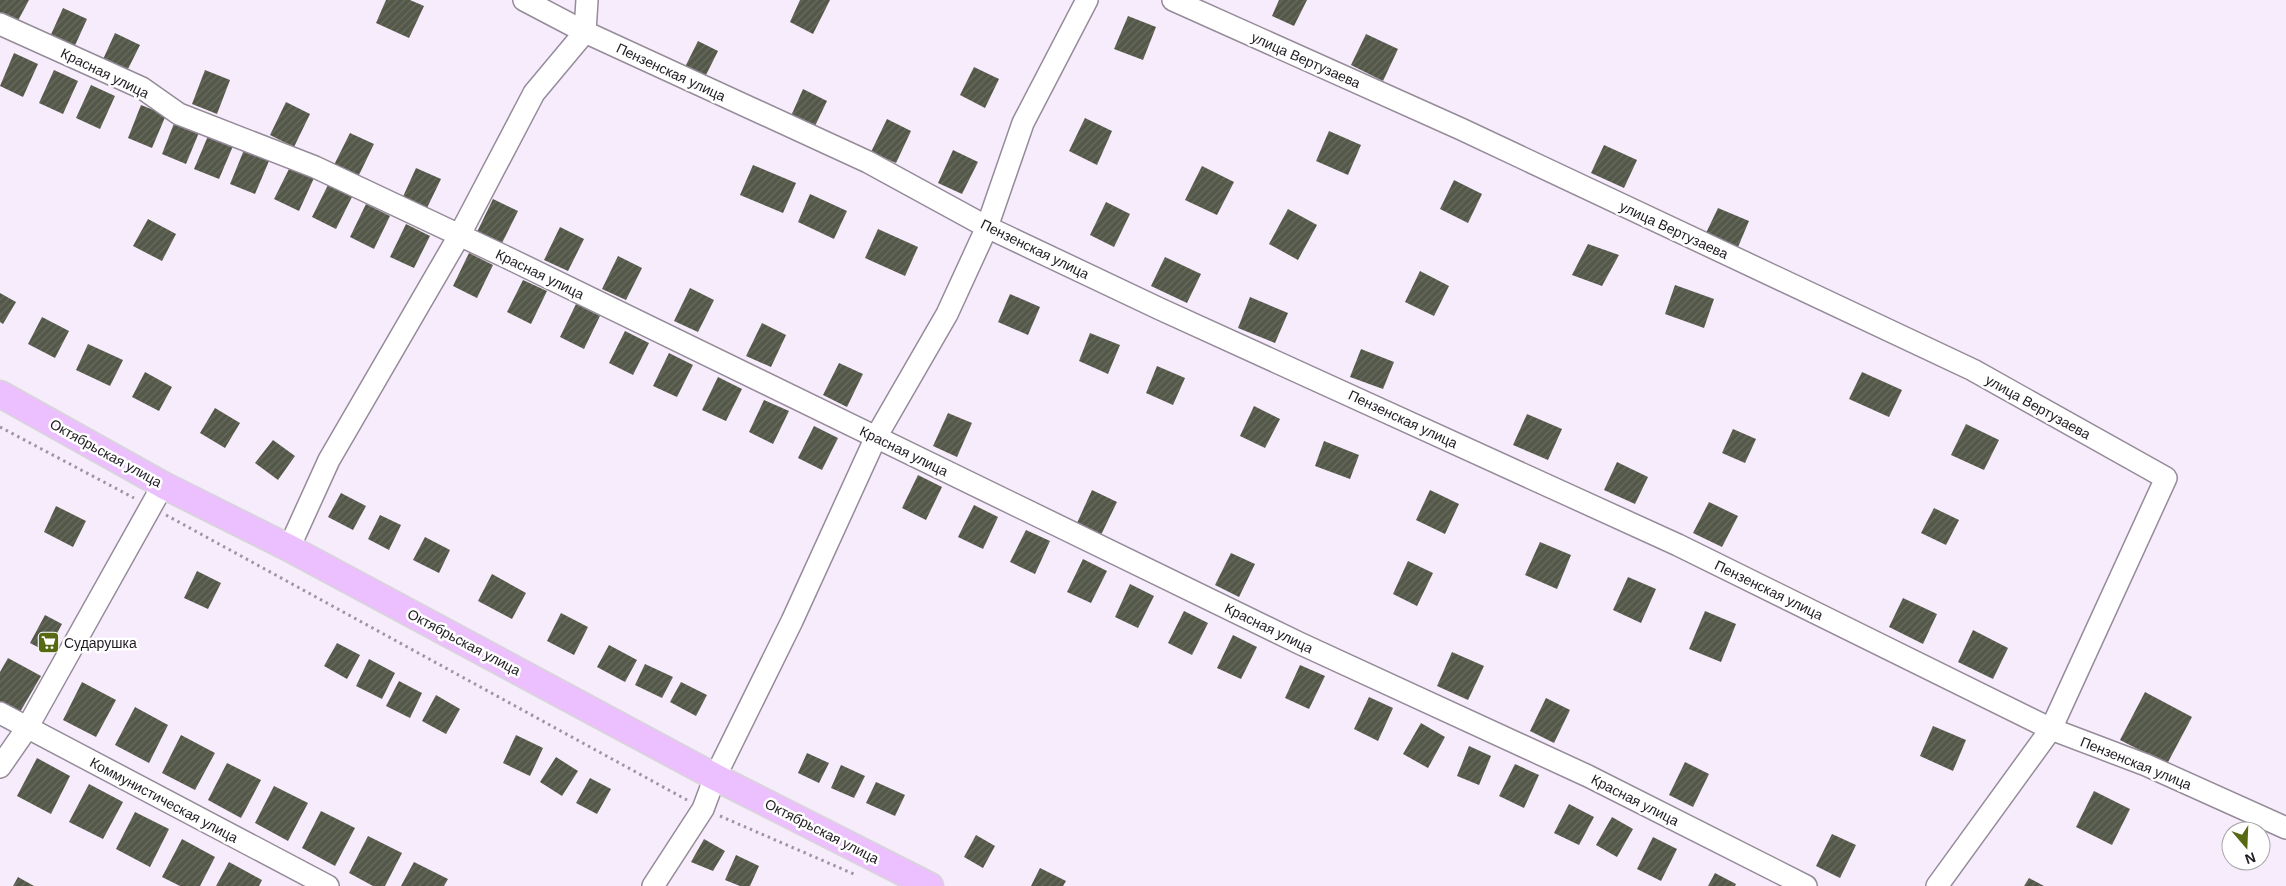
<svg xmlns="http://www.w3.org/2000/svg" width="2286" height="886" viewBox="0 0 2286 886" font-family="Helvetica,sans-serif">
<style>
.building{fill:url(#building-hatch)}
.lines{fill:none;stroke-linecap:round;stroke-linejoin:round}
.minor-casing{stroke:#958b99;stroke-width:24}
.major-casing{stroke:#d7d6d7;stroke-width:29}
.path{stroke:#9d95a1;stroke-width:3;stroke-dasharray:2.5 4;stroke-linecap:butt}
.minor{stroke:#fff;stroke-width:21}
.major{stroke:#ecbffe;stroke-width:26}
.labels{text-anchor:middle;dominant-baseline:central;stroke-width:5;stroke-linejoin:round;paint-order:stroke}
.street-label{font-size:14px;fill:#1f1b21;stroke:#fff}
.poi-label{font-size:14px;fill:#1f1b21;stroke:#fff;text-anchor:start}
</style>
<defs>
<pattern id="building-hatch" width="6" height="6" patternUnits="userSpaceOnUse" patternTransform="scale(1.25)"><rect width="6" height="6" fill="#545849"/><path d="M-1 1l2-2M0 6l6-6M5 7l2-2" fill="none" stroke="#696c60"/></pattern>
</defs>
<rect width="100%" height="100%" fill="#f7ecfc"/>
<g class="building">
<polygon points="0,0 29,0 14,28 0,20"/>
<polygon points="386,0 410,0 424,6 409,38 376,23"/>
<polygon points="800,0 830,0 813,34 790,22"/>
<polygon points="1279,0 1307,0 1294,26 1272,16"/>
<polygon points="63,8 87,19 72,52 48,41"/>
<polygon points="1128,16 1156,27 1143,60 1114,49"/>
<polygon points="115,33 140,45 124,77 100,66"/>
<polygon points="1366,34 1398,49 1383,81 1351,65"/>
<polygon points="698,41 718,51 705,77 685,67"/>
<polygon points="14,53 38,64 23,97 0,86"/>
<polygon points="974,67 999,79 985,108 960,95"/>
<polygon points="54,70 78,81 63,114 39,103"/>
<polygon points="205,70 230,80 217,114 192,104"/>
<polygon points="91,85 115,96 100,129 76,118"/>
<polygon points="803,89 827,101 815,126 791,116"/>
<polygon points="286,102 310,114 294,147 270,135"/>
<polygon points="141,105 166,115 152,148 128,138"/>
<polygon points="1085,118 1112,131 1097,165 1069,151"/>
<polygon points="887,119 911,131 896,163 871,152"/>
<polygon points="175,121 200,130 186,164 162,154"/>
<polygon points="1329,131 1361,145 1348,175 1316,161"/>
<polygon points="350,133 374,144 358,177 334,165"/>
<polygon points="208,136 233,146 219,179 194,169"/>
<polygon points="1604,145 1637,160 1624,188 1591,173"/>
<polygon points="244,150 269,161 255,194 230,184"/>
<polygon points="953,150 978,162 962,194 938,183"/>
<polygon points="753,165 796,183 783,213 740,195"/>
<polygon points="1202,166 1234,182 1217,215 1185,200"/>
<polygon points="290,167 314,178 299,211 274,199"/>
<polygon points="416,168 441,179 425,212 401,201"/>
<polygon points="1454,180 1482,194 1468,223 1440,209"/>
<polygon points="328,185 352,197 336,229 312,217"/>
<polygon points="810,194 847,211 834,239 798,222"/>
<polygon points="493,199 518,211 502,243 477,232"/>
<polygon points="1106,202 1130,214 1114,247 1090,235"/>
<polygon points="366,204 390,216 374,249 350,237"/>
<polygon points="1718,208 1749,221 1738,247 1706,233"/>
<polygon points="1288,209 1317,225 1298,260 1269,244"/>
<polygon points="148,219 176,234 162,261 133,246"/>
<polygon points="406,224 430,236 414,268 390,257"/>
<polygon points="560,227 584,239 568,271 544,260"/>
<polygon points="878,229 918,247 905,276 865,258"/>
<polygon points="1588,244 1619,255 1602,286 1572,275"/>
<polygon points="469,253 493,265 477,298 453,286"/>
<polygon points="618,256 642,268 626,300 602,289"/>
<polygon points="1165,257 1201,274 1187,303 1151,286"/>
<polygon points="1420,271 1449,286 1434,316 1405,302"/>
<polygon points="523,280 547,291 531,324 507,312"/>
<polygon points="1675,285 1714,299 1704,328 1665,314"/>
<polygon points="690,288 714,300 698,332 674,321"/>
<polygon points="0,293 16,302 3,324 0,322"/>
<polygon points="1010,294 1040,307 1028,335 998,322"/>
<polygon points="1250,297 1288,313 1275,343 1238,328"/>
<polygon points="576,304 600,316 584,349 560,337"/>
<polygon points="42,317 69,331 55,358 28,344"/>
<polygon points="762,323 786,335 771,367 746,356"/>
<polygon points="625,331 649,343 633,375 609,363"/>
<polygon points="1090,333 1120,345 1108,374 1079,361"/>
<polygon points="88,344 123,360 110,386 76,370"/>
<polygon points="1361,349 1394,362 1383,389 1350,377"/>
<polygon points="669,353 693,365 677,397 653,386"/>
<polygon points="839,363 863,374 847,407 823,395"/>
<polygon points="1157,366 1185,378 1173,405 1146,393"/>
<polygon points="145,372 172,387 159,411 132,397"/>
<polygon points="1862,372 1902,390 1889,417 1849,399"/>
<polygon points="718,377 742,389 726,421 702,410"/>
<polygon points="764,400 789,411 773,444 749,432"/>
<polygon points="1254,406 1280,419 1265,448 1240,436"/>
<polygon points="215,408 240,423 225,448 200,433"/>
<polygon points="948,413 972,423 957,457 933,446"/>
<polygon points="1527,414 1562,429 1548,460 1513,445"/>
<polygon points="1966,424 1999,440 1984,470 1951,455"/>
<polygon points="814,426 838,438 822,470 798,458"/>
<polygon points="1733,429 1756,439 1745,463 1722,453"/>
<polygon points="273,440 295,456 278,480 255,463"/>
<polygon points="1324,441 1359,455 1350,479 1315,466"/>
<polygon points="1617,462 1648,477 1635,504 1604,490"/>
<polygon points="918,475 942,487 926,520 902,508"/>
<polygon points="1092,490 1117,502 1101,535 1077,523"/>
<polygon points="1430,490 1459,504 1445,534 1416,520"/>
<polygon points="341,493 366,506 353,530 328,517"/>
<polygon points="1709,502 1738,516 1722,547 1693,533"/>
<polygon points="974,505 998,517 983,549 958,537"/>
<polygon points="56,506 86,521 73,547 44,532"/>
<polygon points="1934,508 1959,520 1946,545 1921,533"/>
<polygon points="380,515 401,525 389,550 368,539"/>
<polygon points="1026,530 1050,541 1035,574 1010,562"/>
<polygon points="425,537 450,550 439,573 413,560"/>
<polygon points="1540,542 1571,555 1557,589 1525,575"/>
<polygon points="1231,553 1255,564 1239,597 1215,585"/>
<polygon points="1083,559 1107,571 1091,603 1067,592"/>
<polygon points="1408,561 1433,573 1417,606 1393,594"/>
<polygon points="197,571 221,583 208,609 184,598"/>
<polygon points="492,574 526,593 512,619 478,601"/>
<polygon points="1628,577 1656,589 1641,623 1613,610"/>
<polygon points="1130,584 1154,596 1138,628 1115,617"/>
<polygon points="1903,598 1937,614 1923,644 1889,627"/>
<polygon points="1184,611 1208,623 1192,655 1168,643"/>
<polygon points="1705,611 1736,624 1721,662 1689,649"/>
<polygon points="561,613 588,627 574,655 547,641"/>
<polygon points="45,615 62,624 47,652 30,643"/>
<polygon points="1973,630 2008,648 1993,679 1958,662"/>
<polygon points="1233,635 1257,647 1241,679 1217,668"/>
<polygon points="337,643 360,655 347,679 324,666"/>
<polygon points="609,645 637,660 625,682 597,667"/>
<polygon points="1452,652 1484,666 1468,700 1437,686"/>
<polygon points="8,658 41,676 20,712 0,701 0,672"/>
<polygon points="369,659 395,673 382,699 356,686"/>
<polygon points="645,664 673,677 662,698 635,685"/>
<polygon points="1300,665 1325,676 1309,709 1285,698"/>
<polygon points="399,681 422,693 410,718 386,706"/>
<polygon points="82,682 116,700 96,737 63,720"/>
<polygon points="681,682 707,695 696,716 670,702"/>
<polygon points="2145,692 2192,717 2167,764 2120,740"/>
<polygon points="436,695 460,709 446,734 422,721"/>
<polygon points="1369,697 1393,708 1378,741 1354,729"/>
<polygon points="1546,698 1570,710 1554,743 1530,731"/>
<polygon points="135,707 168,725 149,763 115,745"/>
<polygon points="1421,723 1445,737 1428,768 1403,754"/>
<polygon points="1933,726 1966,740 1953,771 1920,756"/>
<polygon points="181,735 215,753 195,790 162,773"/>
<polygon points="516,735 543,748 530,776 503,763"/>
<polygon points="1469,746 1491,756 1479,785 1457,776"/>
<polygon points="807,753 829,763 819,783 798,773"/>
<polygon points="556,757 578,771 562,796 540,782"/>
<polygon points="37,758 70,776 51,814 17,796"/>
<polygon points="1685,762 1709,774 1693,807 1669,795"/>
<polygon points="227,763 261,780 241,818 208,800"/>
<polygon points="1515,764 1539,775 1524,808 1499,796"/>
<polygon points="841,765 865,776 854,798 831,788"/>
<polygon points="590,778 611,789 597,814 576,803"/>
<polygon points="876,782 905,795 895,816 866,803"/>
<polygon points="89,784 123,802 103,839 69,822"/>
<polygon points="274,786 308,803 288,841 255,823"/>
<polygon points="2094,791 2130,809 2112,845 2076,827"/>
<polygon points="1569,804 1594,817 1579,845 1554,833"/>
<polygon points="321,811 355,828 335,866 302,848"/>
<polygon points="135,812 169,829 150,867 116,849"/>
<polygon points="1612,817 1633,829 1617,857 1596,845"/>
<polygon points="1832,834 1856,845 1840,878 1816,866"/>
<polygon points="976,835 995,846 983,868 964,857"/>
<polygon points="368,836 402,853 385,886 373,886 349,873"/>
<polygon points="1653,837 1677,849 1661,881 1637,869"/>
<polygon points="182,839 215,857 200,886 180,886 162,877"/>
<polygon points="704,839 725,851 713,871 691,862"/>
<polygon points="736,855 759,866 750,886 740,886 725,880"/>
<polygon points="229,862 262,880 259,886 216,886"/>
<polygon points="414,862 448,879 444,886 401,886"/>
<polygon points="1040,868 1066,881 1063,886 1031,886"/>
<polygon points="1715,873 1736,884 1735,886 1708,886"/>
<polygon points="18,877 34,886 13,886"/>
<polygon points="2029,878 2044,886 2024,886"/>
</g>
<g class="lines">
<defs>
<g id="minor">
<polyline points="524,0 585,32 868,162 987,227 1160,309 1678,545 2051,729 2146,765 2286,828"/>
<polyline points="1173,0 1461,129 1973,370 2166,478 2051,729 1937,886"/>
<polyline points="0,24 142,88 179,114 315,167 508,258 1299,643 1588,776 1806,886"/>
<polyline points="289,548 329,460 459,236 534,93 585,32 587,0"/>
<polyline points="0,713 328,886"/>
<polyline points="0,767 27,728 163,485"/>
<polyline points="653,886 703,809 715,777 792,621 876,437 947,314 987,227 1023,123 1087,0"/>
</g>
<polyline id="major" points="0,394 163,485 289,548 715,777 930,886"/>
</defs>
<use href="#minor" class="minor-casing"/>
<use href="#major" class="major-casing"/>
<g class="path">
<polyline points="0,427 134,498"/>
<polyline points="166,515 687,800"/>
<polyline points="720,816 856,875"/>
</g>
<use href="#minor" class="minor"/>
<use href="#major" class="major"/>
</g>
<defs>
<symbol id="supermarket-square" viewBox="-11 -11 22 22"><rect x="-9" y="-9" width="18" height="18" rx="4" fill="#586914" stroke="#fff"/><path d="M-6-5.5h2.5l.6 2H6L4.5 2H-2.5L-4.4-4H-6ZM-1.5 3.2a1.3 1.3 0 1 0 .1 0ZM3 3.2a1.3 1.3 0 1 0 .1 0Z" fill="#fff"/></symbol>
</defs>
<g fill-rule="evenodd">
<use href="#supermarket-square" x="36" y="630" width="25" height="25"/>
</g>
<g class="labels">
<g class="street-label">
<text transform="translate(1306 60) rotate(24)">улица Вертузаева</text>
<text transform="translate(671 72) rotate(25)">Пензенская улица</text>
<text transform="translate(105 73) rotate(26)">Красная улица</text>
<text transform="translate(1674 230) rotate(25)">улица Вертузаева</text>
<text transform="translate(1035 249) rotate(26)">Пензенская улица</text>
<text transform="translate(540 274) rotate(26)">Красная улица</text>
<text transform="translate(2038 407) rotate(29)">улица Вертузаева</text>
<text transform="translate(1403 419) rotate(25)">Пензенская улица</text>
<text transform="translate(904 451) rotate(26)">Красная улица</text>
<text transform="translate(106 453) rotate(29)">Октябрьская улица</text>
<text transform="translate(1769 590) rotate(26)">Пензенская улица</text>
<text transform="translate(1269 628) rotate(26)">Красная улица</text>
<text transform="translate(464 642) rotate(28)">Октябрьская улица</text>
<text transform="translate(2136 763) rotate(22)">Пензенская улица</text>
<text transform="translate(164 800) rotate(28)">Коммунистическая улица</text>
<text transform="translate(1635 800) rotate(27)">Красная улица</text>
<text transform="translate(822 831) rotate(27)">Октябрьская улица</text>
</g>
<g class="poi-label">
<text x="64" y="643">Сударушка</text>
</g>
</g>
<g transform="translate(2246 846) rotate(161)"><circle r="24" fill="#ffffff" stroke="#a5a4a6"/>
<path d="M0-4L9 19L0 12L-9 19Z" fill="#586914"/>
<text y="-8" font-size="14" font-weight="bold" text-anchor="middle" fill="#1f1b21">N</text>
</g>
</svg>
